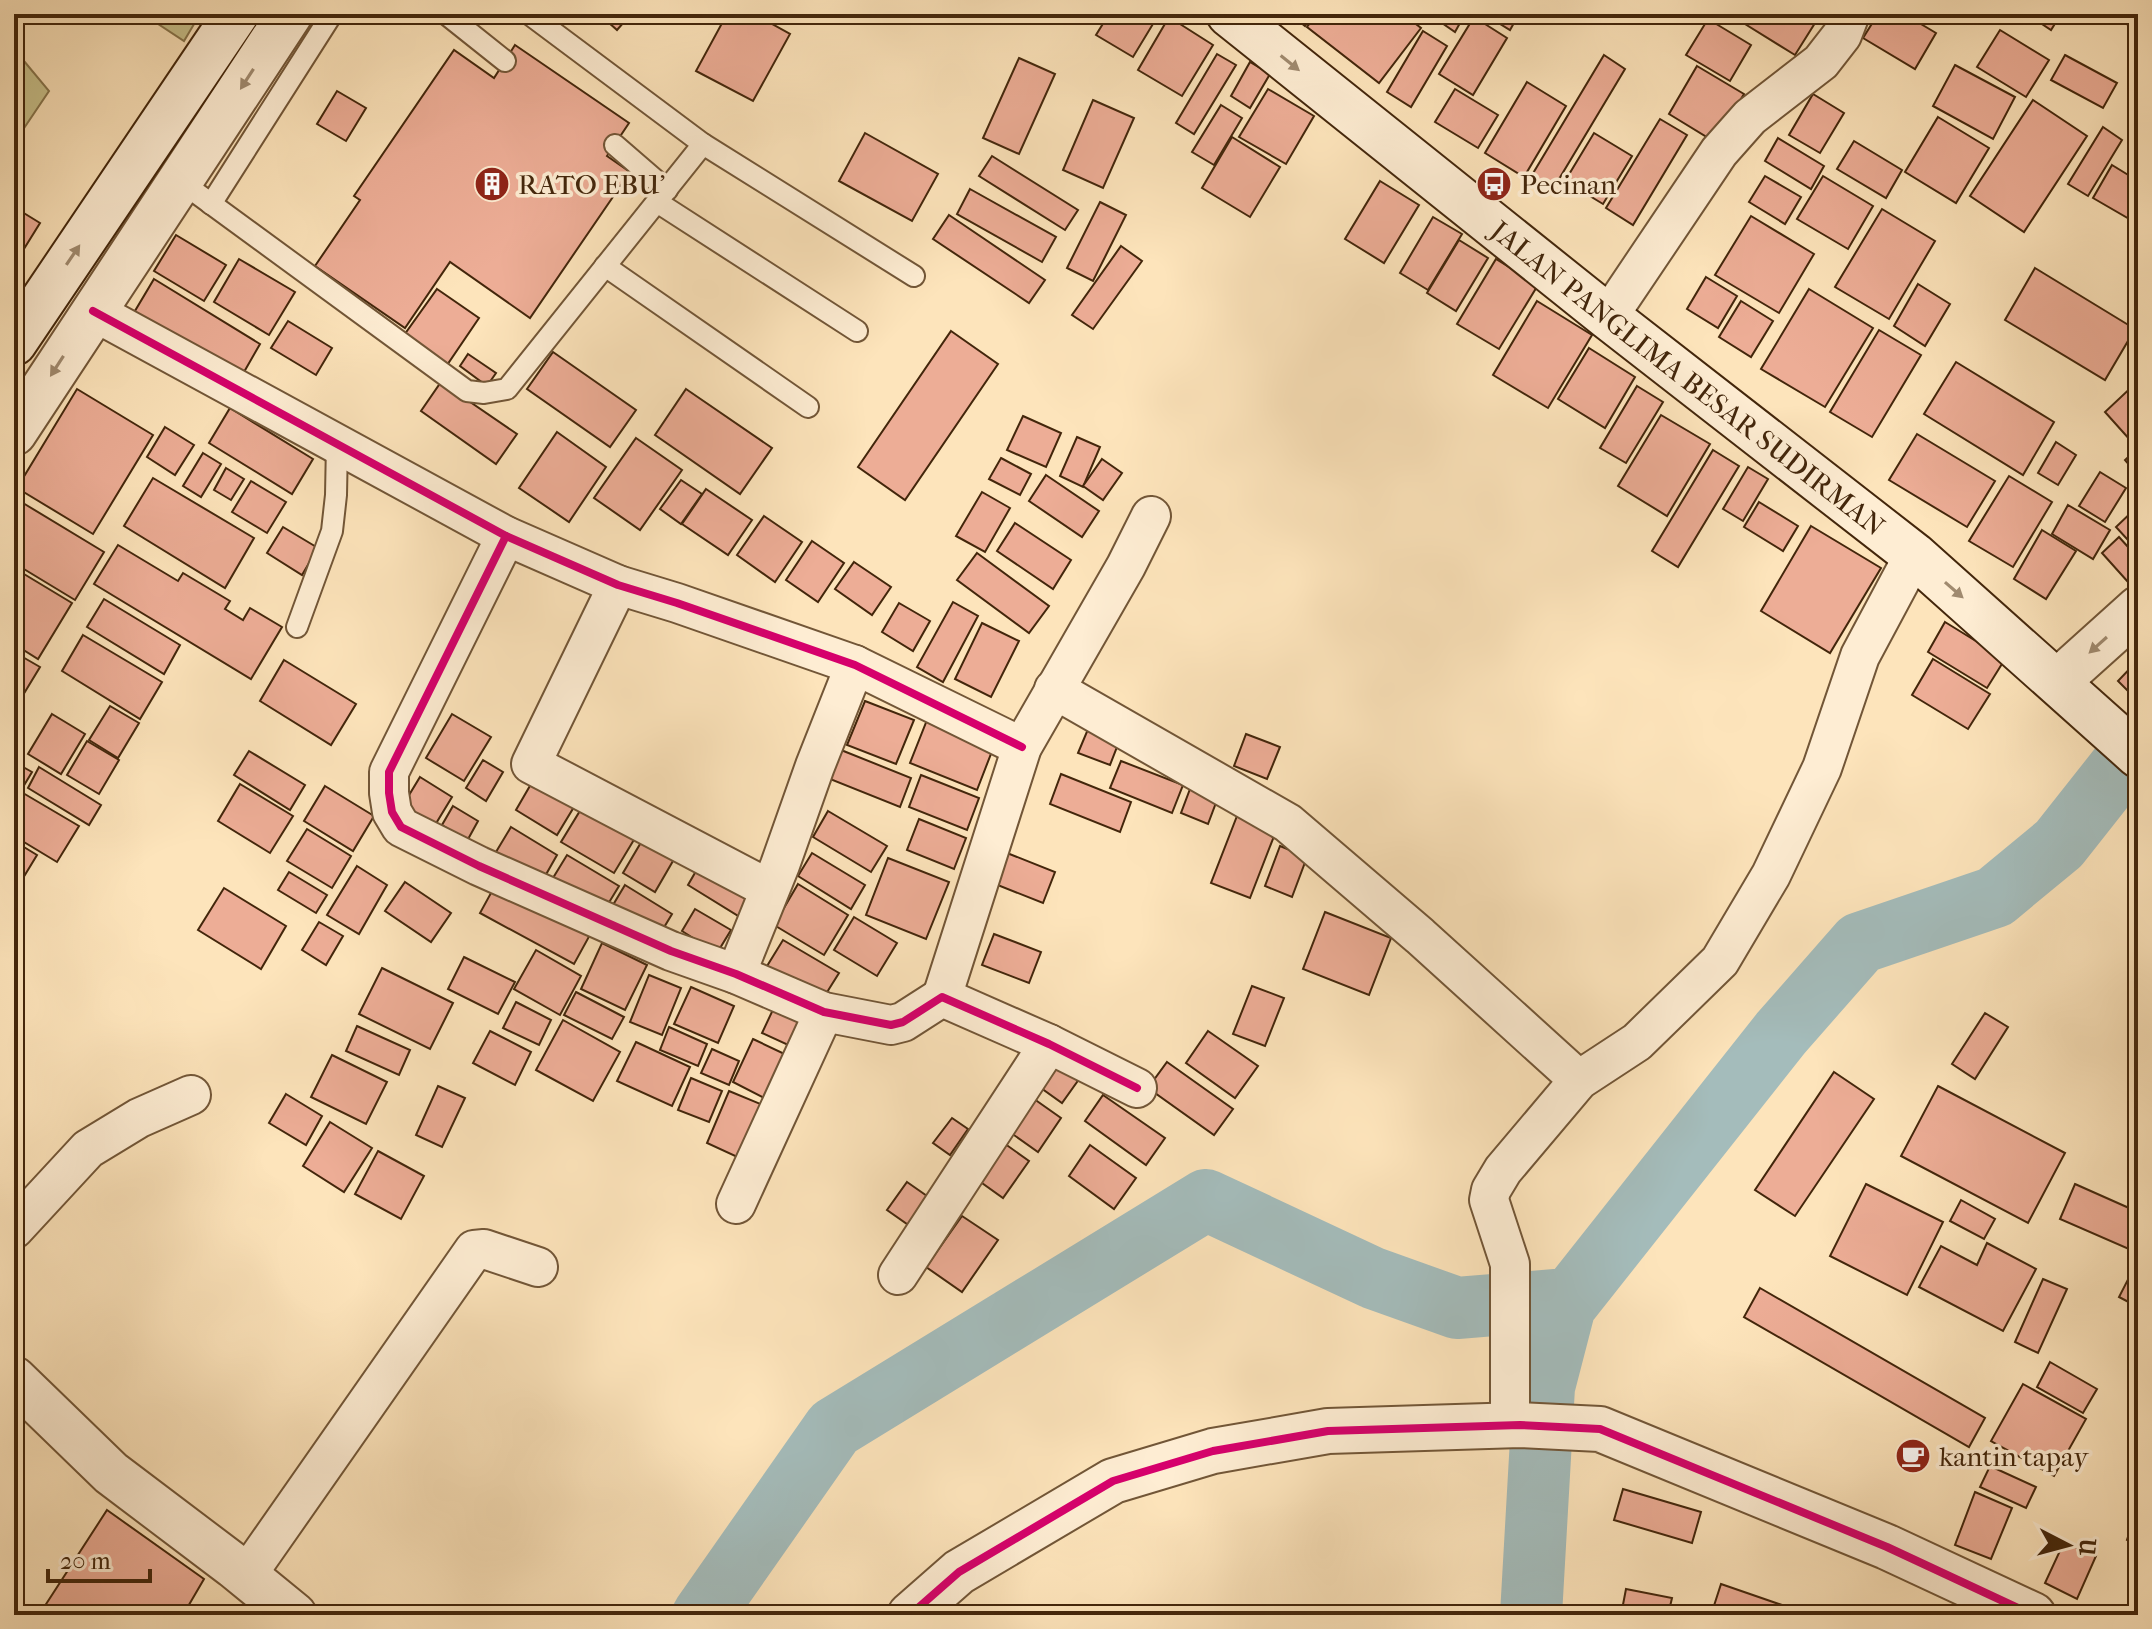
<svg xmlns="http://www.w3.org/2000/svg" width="2152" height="1629" viewBox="0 0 2152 1629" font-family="'IM FELL French Canon',serif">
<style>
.green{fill:#c8c18b;stroke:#86744b;stroke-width:2}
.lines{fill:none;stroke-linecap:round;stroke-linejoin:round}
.river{stroke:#a4bcbb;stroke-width:62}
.building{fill:#edad96;stroke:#43260b;stroke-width:2}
.service-casing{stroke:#725637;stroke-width:24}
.minor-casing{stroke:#725637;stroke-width:42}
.tertiary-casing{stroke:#725637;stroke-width:48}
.secondary-casing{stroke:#43260b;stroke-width:48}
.service{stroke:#feedd3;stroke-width:20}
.minor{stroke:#feedd3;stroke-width:38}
.tertiary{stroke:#feedd3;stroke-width:44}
.secondary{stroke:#feedd3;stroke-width:44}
.cycleway-casing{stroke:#feedd3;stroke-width:13}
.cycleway{stroke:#d6006c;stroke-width:8}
.oneway{fill:#a08a6f}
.labels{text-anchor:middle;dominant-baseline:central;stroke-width:7;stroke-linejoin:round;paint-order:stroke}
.poi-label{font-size:28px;fill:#43260b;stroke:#feedd3;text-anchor:start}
.street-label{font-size:28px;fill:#43260b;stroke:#feedd3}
</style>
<rect width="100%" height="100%" fill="#fde4bb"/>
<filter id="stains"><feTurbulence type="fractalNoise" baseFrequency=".0025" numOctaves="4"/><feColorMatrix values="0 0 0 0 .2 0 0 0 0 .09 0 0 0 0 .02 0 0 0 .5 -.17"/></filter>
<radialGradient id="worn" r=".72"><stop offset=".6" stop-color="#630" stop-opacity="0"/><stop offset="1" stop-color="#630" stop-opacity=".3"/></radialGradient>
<g class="green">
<polygon points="143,14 200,14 184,41"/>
<polygon points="14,49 49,91 14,143"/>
</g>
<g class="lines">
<g class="river">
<polyline points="703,1615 834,1428 1206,1200 1373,1278 1457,1308 1556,1300 1565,1306"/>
<polyline points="1531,1615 1544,1387 1565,1306 1781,1033 1860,943 1995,897 2059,844 2138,744"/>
</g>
</g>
<g class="building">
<polygon points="599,14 631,14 617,30"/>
<polygon points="727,14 754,14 790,34 753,101 696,71"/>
<polygon points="1109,14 1159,14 1133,57 1096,35"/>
<polygon points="1290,14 1314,14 1305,26"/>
<polygon points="1317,14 1403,14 1421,28 1379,83 1307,27"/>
<polygon points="1429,14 1465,14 1455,32"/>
<polygon points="1484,14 1519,14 1510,30"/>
<polygon points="1752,14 1799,14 1815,23 1795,55 1745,24"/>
<polygon points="1878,14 1904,14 1936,33 1915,69 1863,38"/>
<polygon points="2027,14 2061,14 2051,30"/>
<polygon points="2114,14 2138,14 2138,33"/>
<polygon points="1169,17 1213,45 1182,96 1138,70"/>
<polygon points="1474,17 1507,38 1473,95 1439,74"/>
<polygon points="1708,19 1751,45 1730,81 1686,55"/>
<polygon points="2000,30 2049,60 2026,97 1977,67"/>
<polygon points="1423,31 1447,46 1411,107 1387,92"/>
<polygon points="515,45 629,123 607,156 630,172 530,318 450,262 405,328 315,266 360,200 354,196 454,50 494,78"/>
<polygon points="1217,54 1236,65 1194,134 1176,123"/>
<polygon points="1604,55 1625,69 1553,189 1532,175"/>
<polygon points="2065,55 2117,83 2103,108 2051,80"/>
<polygon points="1019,58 1055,74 1019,154 983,138"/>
<polygon points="1250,62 1270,74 1250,108 1231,96"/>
<polygon points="1955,65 2015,97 1993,139 1933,106"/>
<polygon points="1697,66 1744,94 1715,142 1669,114"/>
<polygon points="1527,82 1566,106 1524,177 1485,153"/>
<polygon points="1268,89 1314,116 1286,164 1239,137"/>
<polygon points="1455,89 1498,115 1478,148 1435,122"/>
<polygon points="337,91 366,108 346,141 317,124"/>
<polygon points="1813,94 1844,113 1820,153 1789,135"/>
<polygon points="1093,100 1134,118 1103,188 1063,170"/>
<polygon points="2033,100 2087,136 2024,232 1970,196"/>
<polygon points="1221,105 1242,118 1214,165 1192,152"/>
<polygon points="1938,117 1989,148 1956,203 1905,172"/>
<polygon points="1660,119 1687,135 1633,225 1606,208"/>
<polygon points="2103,127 2122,140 2088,196 2068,184"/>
<polygon points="865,133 938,174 912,221 839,181"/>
<polygon points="1594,133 1632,156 1603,204 1565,181"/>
<polygon points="1232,137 1280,167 1250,217 1202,188"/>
<polygon points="1778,138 1824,166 1811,189 1765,161"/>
<polygon points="1854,141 1902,170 1886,198 1837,169"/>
<polygon points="992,156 1078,210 1065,230 979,176"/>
<polygon points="2112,165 2138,181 2138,224 2093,198"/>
<polygon points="1765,176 1801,197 1785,224 1749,202"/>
<polygon points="1823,176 1873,206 1848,249 1797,219"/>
<polygon points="1380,181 1419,205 1384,263 1345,239"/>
<polygon points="970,189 1056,237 1042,262 957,214"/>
<polygon points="1100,202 1126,215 1093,281 1067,268"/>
<polygon points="14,207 40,223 14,265"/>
<polygon points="1882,209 1935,241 1889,319 1835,287"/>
<polygon points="949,215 1045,280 1029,303 933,239"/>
<polygon points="1751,216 1814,254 1779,313 1715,275"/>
<polygon points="1433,217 1462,234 1428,290 1400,273"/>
<polygon points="176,235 226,265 204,301 154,271"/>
<polygon points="1459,240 1488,258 1456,311 1427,293"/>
<polygon points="1121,246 1142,261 1093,329 1072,315"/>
<polygon points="239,259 295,292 269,335 214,302"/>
<polygon points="1496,259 1538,285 1499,349 1457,324"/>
<polygon points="2035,268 2135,329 2105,380 2005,320"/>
<polygon points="1706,277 1737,296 1718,328 1687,309"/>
<polygon points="154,279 260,344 236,386 129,321"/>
<polygon points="1918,284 1950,304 1925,346 1894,326"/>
<polygon points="437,289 479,318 445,368 402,338"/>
<polygon points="1809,289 1873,328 1825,407 1761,369"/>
<polygon points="1537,301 1592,335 1548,408 1493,375"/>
<polygon points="1741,301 1773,321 1751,357 1719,337"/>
<polygon points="288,321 332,348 316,375 271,348"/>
<polygon points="1879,330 1921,355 1872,437 1830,412"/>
<polygon points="951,331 998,364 905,500 858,467"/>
<polygon points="1589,348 1635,377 1605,428 1558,399"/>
<polygon points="553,352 636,410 610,447 527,389"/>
<polygon points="468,354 496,373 487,386 460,366"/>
<polygon points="1956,362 2054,422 2023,475 1924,414"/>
<polygon points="2138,381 2138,434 2131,441 2105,412"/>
<polygon points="441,382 517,434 496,464 421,411"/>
<polygon points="1637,386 1663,402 1626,463 1600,448"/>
<polygon points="77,389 153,435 93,534 17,488"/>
<polygon points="686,389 772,448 740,494 655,435"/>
<polygon points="230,408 313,459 292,494 209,443"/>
<polygon points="1661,415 1710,444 1667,516 1618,486"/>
<polygon points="1023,416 1061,433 1046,467 1007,450"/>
<polygon points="165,427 194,445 175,475 147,457"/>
<polygon points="557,432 606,467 569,522 519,488"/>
<polygon points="1917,434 1995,481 1967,527 1889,480"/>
<polygon points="1077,437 1100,447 1083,487 1060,476"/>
<polygon points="636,438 682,470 640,530 594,498"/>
<polygon points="2056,442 2076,455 2058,485 2038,473"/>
<polygon points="2138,448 2138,475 2125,460"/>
<polygon points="1713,450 1739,466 1678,567 1652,551"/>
<polygon points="203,453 221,464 201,497 183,486"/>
<polygon points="1001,458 1031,474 1020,495 989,479"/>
<polygon points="1102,459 1122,473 1103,500 1083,486"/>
<polygon points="1748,467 1768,479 1743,521 1723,509"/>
<polygon points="226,468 244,479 231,500 214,490"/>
<polygon points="2100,472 2126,488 2105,522 2079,506"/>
<polygon points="1046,475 1099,511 1082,537 1029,501"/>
<polygon points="2009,476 2052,502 2013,567 1969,541"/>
<polygon points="153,478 254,538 225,588 124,526"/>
<polygon points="681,480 702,494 681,524 660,509"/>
<polygon points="251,481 286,502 267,533 232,512"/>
<polygon points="706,489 752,520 728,555 682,524"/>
<polygon points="982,492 1010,508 985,552 956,536"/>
<polygon points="1759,502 1798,526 1783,551 1744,527"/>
<polygon points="23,503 104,552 75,600 14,563 14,517"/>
<polygon points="2068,505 2110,530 2093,559 2052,534"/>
<polygon points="2137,507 2138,508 2138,551 2116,527"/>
<polygon points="764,516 802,542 775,582 737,555"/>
<polygon points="1015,523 1071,560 1053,589 997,551"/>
<polygon points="1811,526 1881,568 1830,653 1761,611"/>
<polygon points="283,527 318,548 302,575 267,553"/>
<polygon points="2042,530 2076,551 2046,599 2014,579"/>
<polygon points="2119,537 2138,558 2138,572 2128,582 2102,553"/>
<polygon points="812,541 844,563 818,602 786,580"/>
<polygon points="118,545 178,581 183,573 230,601 225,609 243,620 250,608 282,627 251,679 94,584"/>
<polygon points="977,553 1049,606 1029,633 957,580"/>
<polygon points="854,562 891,587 872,615 835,589"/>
<polygon points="14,568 72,603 38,659 14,644"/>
<polygon points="104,599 180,645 164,674 87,627"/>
<polygon points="953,602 978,616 943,682 917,667"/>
<polygon points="899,603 930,621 913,651 882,632"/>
<polygon points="1945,622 2005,659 1987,688 1928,652"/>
<polygon points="982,623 1019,641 991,697 955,679"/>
<polygon points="83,635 162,682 140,719 62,671"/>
<polygon points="14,652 40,667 14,710"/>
<polygon points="1933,659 1990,694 1968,729 1912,695"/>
<polygon points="284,660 356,704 331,745 260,701"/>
<polygon points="2138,660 2138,701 2118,681"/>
<polygon points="865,701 914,720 896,764 847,745"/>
<polygon points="110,706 139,723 118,758 89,740"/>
<polygon points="52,714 85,734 61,774 28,754"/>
<polygon points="452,714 491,737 464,781 426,758"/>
<polygon points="927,720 994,746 977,790 910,763"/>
<polygon points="1091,722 1122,734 1110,765 1078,753"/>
<polygon points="1246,734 1280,747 1267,779 1234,766"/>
<polygon points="87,741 119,760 99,794 67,775"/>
<polygon points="841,750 911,778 900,807 830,779"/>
<polygon points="249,751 305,785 290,810 234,775"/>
<polygon points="483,760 503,772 486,801 466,788"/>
<polygon points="1121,761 1183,785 1172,813 1110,788"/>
<polygon points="14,762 32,772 14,802"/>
<polygon points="39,767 101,805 89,825 28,788"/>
<polygon points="538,772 580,797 557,835 516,810"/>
<polygon points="1061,774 1131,802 1120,832 1050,804"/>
<polygon points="921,775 979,798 967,830 909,807"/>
<polygon points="420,777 452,797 432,830 400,810"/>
<polygon points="240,784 293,816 270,853 218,821"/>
<polygon points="325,786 374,816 353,851 304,821"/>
<polygon points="1190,789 1217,800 1208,824 1181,813"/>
<polygon points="23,793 79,826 57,862 14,836 14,808"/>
<polygon points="586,801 638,833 614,873 561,842"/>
<polygon points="453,806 478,821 467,841 442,825"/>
<polygon points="828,811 887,846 871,872 813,837"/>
<polygon points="1237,816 1276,831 1250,898 1211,883"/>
<polygon points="919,819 966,838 954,869 907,850"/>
<polygon points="511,827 557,855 540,885 493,857"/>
<polygon points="307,829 351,856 332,888 287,861"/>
<polygon points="646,834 677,854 655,892 623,873"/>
<polygon points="14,841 37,855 14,893"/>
<polygon points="1280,846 1307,857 1292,897 1265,886"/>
<polygon points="997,849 1055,872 1043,903 985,880"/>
<polygon points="812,853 865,885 851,909 798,876"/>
<polygon points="567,855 619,886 605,909 553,878"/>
<polygon points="888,858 949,882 926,939 866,915"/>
<polygon points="703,859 756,891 740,917 688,885"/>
<polygon points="357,866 387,885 359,934 327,915"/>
<polygon points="289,872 327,895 316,913 278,890"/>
<polygon points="405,882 451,913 431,942 385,911"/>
<polygon points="497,882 591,933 574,964 480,913"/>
<polygon points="798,884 848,915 824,955 774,925"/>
<polygon points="625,885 672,914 657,939 610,910"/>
<polygon points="224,888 286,926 261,969 198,930"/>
<polygon points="695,909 731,930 717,953 682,931"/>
<polygon points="1325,912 1391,938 1369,995 1303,969"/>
<polygon points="854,917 897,943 877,976 834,950"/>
<polygon points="319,922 343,936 326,965 302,950"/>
<polygon points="994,934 1041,952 1029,983 982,965"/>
<polygon points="783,940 839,973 819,1005 764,971"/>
<polygon points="602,943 647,965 625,1010 581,989"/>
<polygon points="536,950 581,976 560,1015 514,989"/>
<polygon points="464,957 515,982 498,1014 448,989"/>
<polygon points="382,968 453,1003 430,1049 359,1014"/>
<polygon points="649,975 681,988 662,1035 630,1022"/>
<polygon points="1252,986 1284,998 1265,1046 1233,1034"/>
<polygon points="691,987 734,1006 718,1043 674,1024"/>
<polygon points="576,992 624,1017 612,1039 564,1015"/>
<polygon points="778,999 815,1016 799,1050 762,1033"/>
<polygon points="516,1002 551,1020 539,1045 503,1028"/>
<polygon points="1985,1013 2008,1027 1975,1079 1952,1064"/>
<polygon points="563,1020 620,1052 593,1101 536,1070"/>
<polygon points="357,1026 410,1050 399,1075 346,1051"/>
<polygon points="669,1027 707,1044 698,1066 660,1050"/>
<polygon points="490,1031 531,1052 515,1085 473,1063"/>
<polygon points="1208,1031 1258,1066 1235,1098 1186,1063"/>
<polygon points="753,1039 793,1058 772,1102 733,1082"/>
<polygon points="636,1042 690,1067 672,1106 617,1081"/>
<polygon points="712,1049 739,1061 729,1085 701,1073"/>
<polygon points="332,1055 387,1082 366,1124 311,1097"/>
<polygon points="1054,1055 1082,1075 1062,1103 1034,1083"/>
<polygon points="1167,1062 1233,1109 1214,1135 1148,1088"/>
<polygon points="1834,1072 1874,1099 1795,1216 1755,1190"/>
<polygon points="691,1078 722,1091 709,1122 678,1110"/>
<polygon points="438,1086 465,1098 442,1147 416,1135"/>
<polygon points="1938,1086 2065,1153 2028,1223 1901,1156"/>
<polygon points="729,1091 770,1108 746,1161 707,1143"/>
<polygon points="286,1094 322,1116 306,1145 269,1123"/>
<polygon points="1027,1094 1061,1118 1038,1152 1004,1128"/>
<polygon points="1103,1095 1165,1138 1146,1165 1085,1121"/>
<polygon points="952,1118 968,1129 950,1155 933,1143"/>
<polygon points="330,1122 372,1148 344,1192 303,1166"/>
<polygon points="1001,1141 1029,1161 1003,1198 975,1178"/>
<polygon points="1090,1145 1136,1178 1114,1209 1069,1176"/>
<polygon points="378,1151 424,1176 401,1219 355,1194"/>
<polygon points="907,1182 937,1203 917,1231 887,1210"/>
<polygon points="1866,1184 1943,1222 1907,1295 1830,1256"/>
<polygon points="2075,1184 2138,1212 2138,1253 2060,1219"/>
<polygon points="1961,1200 1995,1219 1984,1239 1950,1221"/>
<polygon points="962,1216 998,1240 962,1292 926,1267"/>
<polygon points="1987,1243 2036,1269 2003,1331 1919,1287 1941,1246 1977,1265"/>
<polygon points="2136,1264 2138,1265 2138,1307 2119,1297"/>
<polygon points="2043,1279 2067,1289 2038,1353 2015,1342"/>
<polygon points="1760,1288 1985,1418 1969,1447 1744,1317"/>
<polygon points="2050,1362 2097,1389 2083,1413 2037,1387"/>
<polygon points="2023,1384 2086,1419 2054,1476 1991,1441"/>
<polygon points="1990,1466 2036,1487 2026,1508 1980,1487"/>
<polygon points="1623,1489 1701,1512 1692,1543 1614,1520"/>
<polygon points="1975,1492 2012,1508 1991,1559 1955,1545"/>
<polygon points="107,1510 204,1579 183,1615 39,1615"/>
<polygon points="2133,1522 2138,1524 2138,1544 2127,1540"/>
<polygon points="2064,1542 2096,1556 2077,1599 2045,1583"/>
<polygon points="1721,1584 1811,1615 1711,1615"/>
<polygon points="1626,1589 1672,1598 1668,1615 1621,1615"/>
</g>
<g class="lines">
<defs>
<g id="service">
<polyline points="446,14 505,61"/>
<polyline points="703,144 914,276"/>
<polyline points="615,145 667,190"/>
<polyline points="180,181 467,391 484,393 507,389 703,144 529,14"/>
<polyline points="657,202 857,331"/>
<polyline points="211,204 332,14"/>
<polyline points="605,266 808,407"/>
<polyline points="297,627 332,531 336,495 337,443"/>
</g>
<g id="minor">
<polyline points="93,311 506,536 618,585 677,603 855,665 1022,747"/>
<polyline points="1608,317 1719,152 1750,117 1821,62 1842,35 1850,14"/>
<polyline points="506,536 389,772 389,793 392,812 401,827 479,866 671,951 736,974 824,1012 891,1025 903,1022 942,997 1049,1044 1137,1088"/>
<polyline points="618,585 531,764 769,889"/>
<polyline points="1054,689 1288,823 1420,936 1579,1080"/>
<polyline points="736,974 780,865 815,766 855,665"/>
<polyline points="942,997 1022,747 1126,566 1151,516"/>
<polyline points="736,1204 824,1012"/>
<polyline points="14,1229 88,1149 139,1118 191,1095"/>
<polyline points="898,1275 1049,1044"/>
<polyline points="1510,1426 1510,1264 1489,1200 1491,1190 1503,1170 1579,1080 1637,1042 1720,961 1771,875 1822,768 1860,656 1914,555"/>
<polyline points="246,1576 474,1250 484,1249 538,1267"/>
</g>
<g id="tertiary">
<polyline points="14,433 290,14"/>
<polyline points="2058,681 2138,609"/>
<polyline points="14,1379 111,1473 234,1566 294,1615"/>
<polyline points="910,1615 959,1572 1113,1481 1213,1451 1328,1431 1520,1425 1600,1429 1887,1547 2033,1615"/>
</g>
<g id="secondary">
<path id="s1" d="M1229,14L1608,317L1914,555L2138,755"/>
<polyline points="14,343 236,14"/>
</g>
</defs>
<use href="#service" class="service-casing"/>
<use href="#minor" class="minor-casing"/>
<use href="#tertiary" class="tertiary-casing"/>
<use href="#secondary" class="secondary-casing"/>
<use href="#service" class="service"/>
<use href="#minor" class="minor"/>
<use href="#tertiary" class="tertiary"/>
<use href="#secondary" class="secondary"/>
<defs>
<g id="cycleway">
<polyline points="93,311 506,536 618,585 677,603 855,665 1022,747"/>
<polyline points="506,536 389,772 389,793 392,812 401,827 479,866 671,951 736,974 824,1012 891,1025 903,1022 942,997 1049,1044 1137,1088"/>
<polyline points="910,1615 959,1572 1113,1481 1213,1451 1328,1431 1520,1425 1600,1429 1887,1547 2033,1615"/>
</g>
</defs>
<use href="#cycleway" class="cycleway-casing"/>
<use href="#cycleway" class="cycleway"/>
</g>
<defs><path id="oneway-solid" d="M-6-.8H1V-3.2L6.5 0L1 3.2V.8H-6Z" transform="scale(2)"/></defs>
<g class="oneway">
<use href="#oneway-solid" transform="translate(1290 63) rotate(39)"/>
<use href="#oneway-solid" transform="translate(247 79) rotate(123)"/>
<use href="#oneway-solid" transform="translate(73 255) rotate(-56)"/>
<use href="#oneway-solid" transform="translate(57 366) rotate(123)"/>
<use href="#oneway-solid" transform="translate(1954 590) rotate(41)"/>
<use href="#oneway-solid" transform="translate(2098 645) rotate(138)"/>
</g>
<defs>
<symbol id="building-disc" viewBox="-11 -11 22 22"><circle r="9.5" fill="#8f2418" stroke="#feedd3"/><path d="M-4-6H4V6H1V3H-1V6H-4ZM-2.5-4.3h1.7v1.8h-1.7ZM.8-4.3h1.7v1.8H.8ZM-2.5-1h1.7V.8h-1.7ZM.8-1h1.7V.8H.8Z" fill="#fff"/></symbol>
<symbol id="bus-disc" viewBox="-11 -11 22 22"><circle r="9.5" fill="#8f2418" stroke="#feedd3"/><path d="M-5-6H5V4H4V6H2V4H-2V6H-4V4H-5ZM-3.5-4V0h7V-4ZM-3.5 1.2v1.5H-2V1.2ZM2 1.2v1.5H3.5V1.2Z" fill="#fff"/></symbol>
<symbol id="cafe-disc" viewBox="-11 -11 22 22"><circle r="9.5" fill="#8f2418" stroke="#feedd3"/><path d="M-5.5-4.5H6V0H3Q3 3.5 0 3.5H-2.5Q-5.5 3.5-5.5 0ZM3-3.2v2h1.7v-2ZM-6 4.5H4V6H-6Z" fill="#fff"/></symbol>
</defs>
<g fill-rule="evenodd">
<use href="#building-disc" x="472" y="164" width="40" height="40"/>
<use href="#bus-disc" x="1474" y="164" width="40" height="40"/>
<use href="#cafe-disc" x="1893" y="1436" width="40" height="40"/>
</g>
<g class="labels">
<g class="poi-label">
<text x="518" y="184">RATO EBU'</text>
<text x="1520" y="184">Pecinan</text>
<text x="1939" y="1456">kantin tapay</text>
</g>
<g class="street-label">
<text stroke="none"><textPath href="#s1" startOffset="586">JALAN PANGLIMA BESAR SUDIRMAN</textPath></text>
</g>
</g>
<rect width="2152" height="1629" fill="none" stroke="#fde4bb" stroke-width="48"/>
<rect x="16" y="16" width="2120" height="1597" fill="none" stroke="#43260b" stroke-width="4"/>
<rect x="24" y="24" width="2104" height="1581" fill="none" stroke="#43260b" stroke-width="2"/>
<g transform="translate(2068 1545) rotate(96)" stroke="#feedd3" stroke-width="6" paint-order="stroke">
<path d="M0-6L14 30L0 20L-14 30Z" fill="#43260b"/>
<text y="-12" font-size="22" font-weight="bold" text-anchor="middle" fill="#43260b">U</text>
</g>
<path d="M48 1569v12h102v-12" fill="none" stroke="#43260b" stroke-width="4"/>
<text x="60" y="1569" font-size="24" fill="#43260b" stroke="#feedd3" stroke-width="6" paint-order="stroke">20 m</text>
<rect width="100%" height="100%" filter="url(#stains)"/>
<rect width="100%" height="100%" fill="url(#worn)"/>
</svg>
